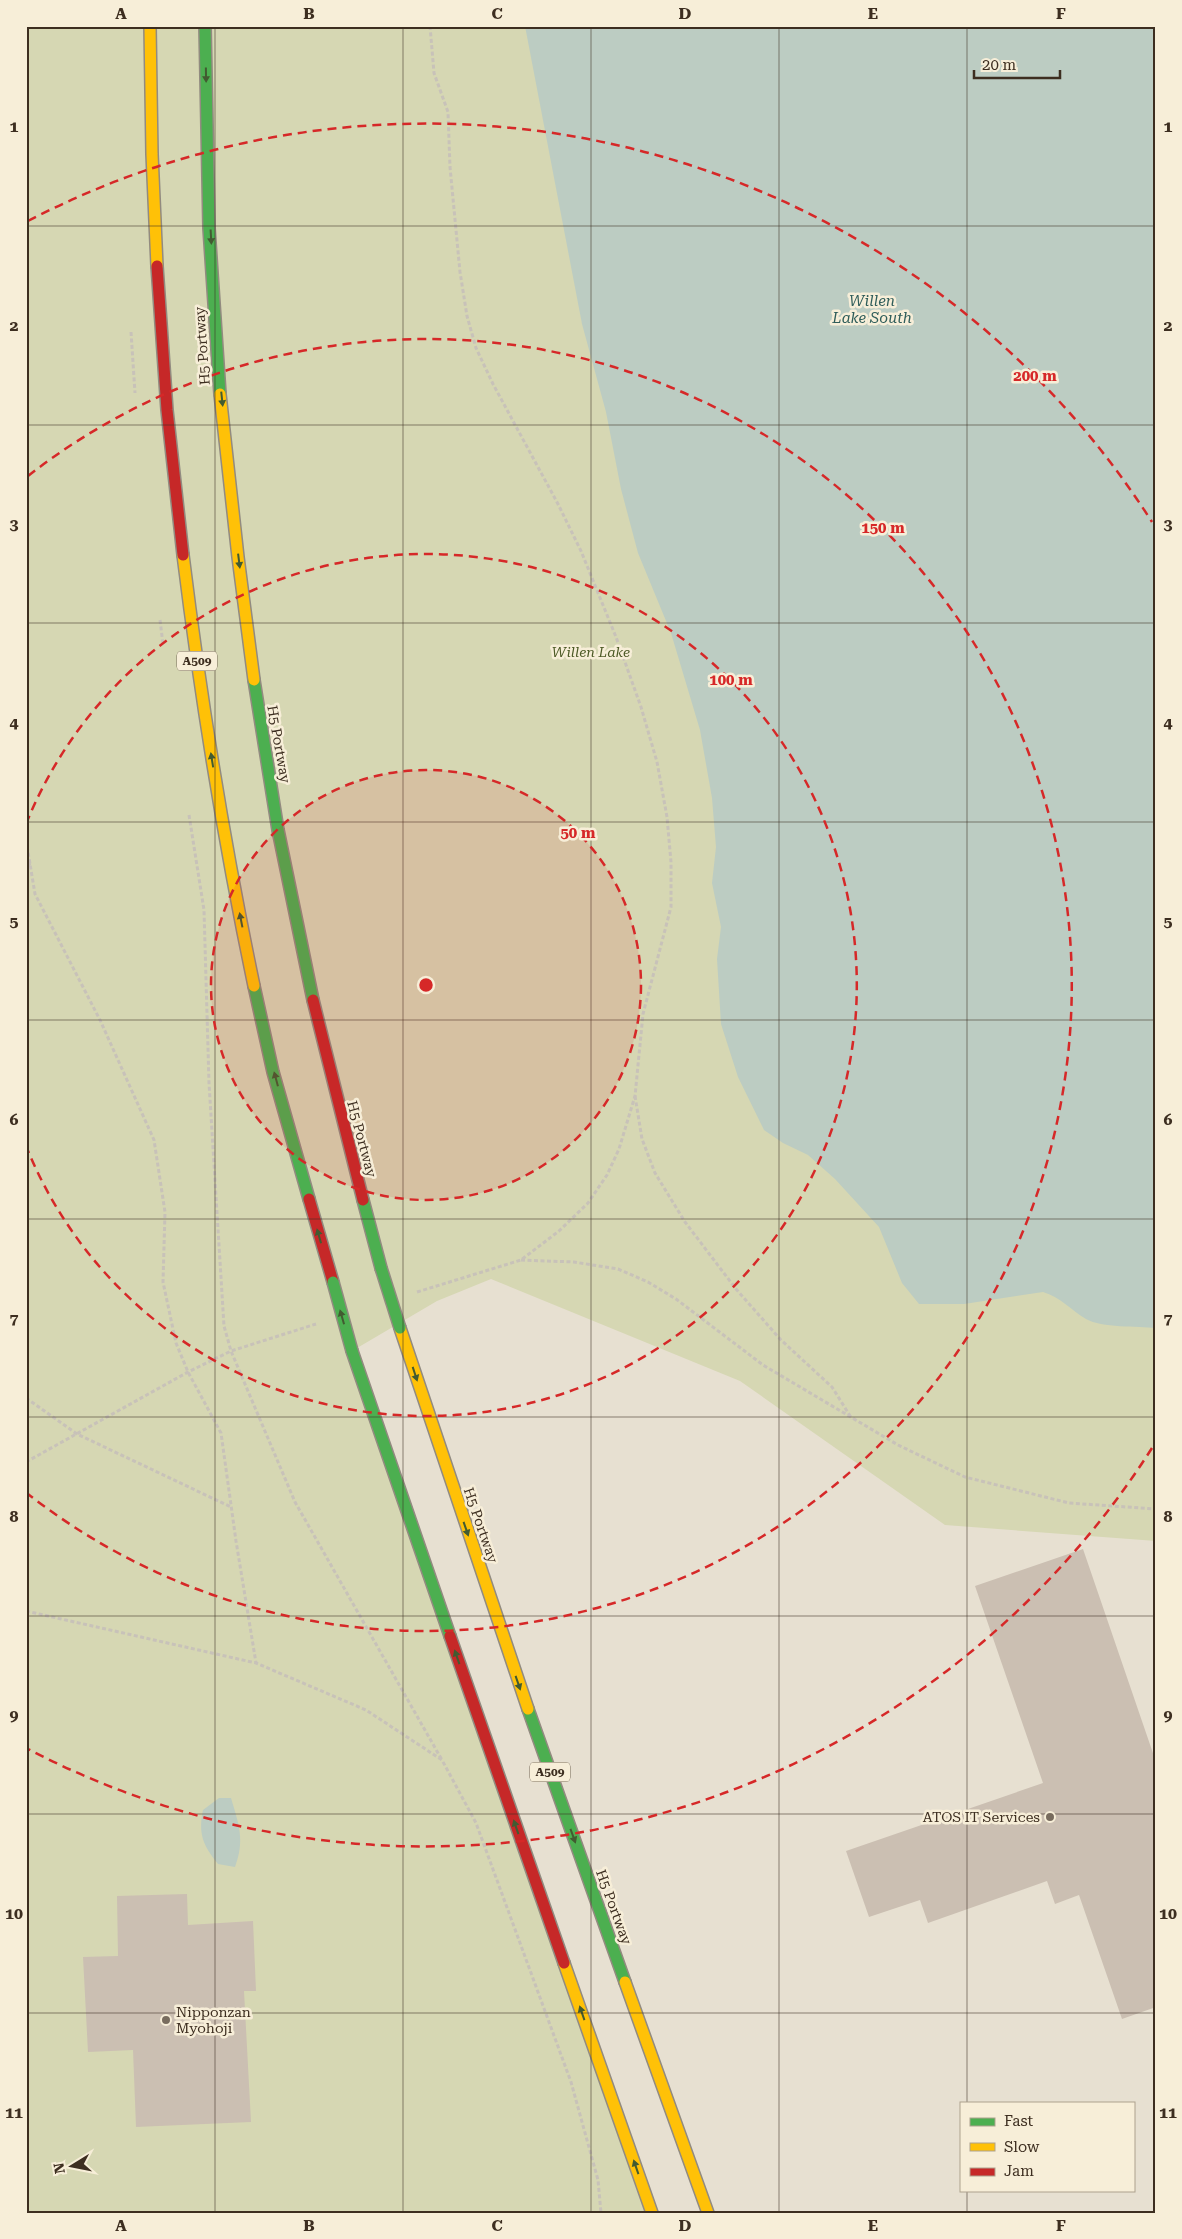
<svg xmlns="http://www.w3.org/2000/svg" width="1182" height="2239" viewBox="0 0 1182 2239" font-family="'Roboto Serif',serif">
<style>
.green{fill:#d6d7b3}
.water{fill:#bcccc2}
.building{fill:#cbbfb2}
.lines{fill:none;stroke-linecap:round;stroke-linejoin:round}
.fast-casing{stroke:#928b80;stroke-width:14}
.slow-casing{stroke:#928b80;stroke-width:14}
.jam-casing{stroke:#928b80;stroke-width:14}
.path{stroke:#c8c2b9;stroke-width:3;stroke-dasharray:4 2.5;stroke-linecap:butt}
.fast{stroke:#4caf50;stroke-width:11}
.slow{stroke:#ffc107;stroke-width:11}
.jam{stroke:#c62828;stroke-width:11}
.fast-bridge-casing{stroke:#928b80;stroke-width:14;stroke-linecap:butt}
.fast-bridge{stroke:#4caf50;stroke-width:11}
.oneway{fill:#425b31}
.grid{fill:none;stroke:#3d2e20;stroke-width:1;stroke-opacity:0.55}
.ring{fill:none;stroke:#d62828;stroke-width:2.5;stroke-dasharray:9 6}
.poi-dot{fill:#786c5e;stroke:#f7eed8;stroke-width:2}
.labels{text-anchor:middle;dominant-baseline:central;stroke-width:5;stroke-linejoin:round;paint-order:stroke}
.shield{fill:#f7eed8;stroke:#756857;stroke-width:1}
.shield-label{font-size:12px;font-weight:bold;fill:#3d2e20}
.street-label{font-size:14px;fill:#3d2e20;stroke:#f7eed8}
.park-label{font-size:14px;font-style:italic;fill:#4d5a26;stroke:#f7eed8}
.poi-label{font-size:14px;fill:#3d2e20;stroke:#f7eed8;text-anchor:end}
.water-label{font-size:15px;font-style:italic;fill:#2f5d5a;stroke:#f7eed8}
.centre{fill:#d62828;stroke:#f7eed8;stroke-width:2.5}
.ring-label{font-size:15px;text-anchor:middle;font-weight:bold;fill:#d62828;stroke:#f7eed8;stroke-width:5;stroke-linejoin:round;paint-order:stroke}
.neatline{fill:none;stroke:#3d2e20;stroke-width:2}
.grid-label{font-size:16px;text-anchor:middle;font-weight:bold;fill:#3d2e20}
</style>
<rect width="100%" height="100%" fill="#e7e0d1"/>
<polygon class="green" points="26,26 1156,26 1156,1541 945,1525 740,1381 491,1279 437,1301 352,1351 652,2213 26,2213"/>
<g class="water">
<path d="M525,26H1156V1328C1137,1326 1102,1328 1086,1319C1071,1310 1060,1297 1043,1292L964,1304H919L902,1283L879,1227L835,1179L808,1155L783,1143L764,1130L738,1077L721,1024L717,959L721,927L712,883L716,847L712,798L700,730L671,633L638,553L621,489L606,412L582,324Z"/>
<path d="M219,1798H231C239,1825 245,1840 235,1867L218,1864C203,1845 198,1834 203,1810Z"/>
</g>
<g class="building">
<polygon points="1083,1549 1156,1762 1156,2007 1122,2019 1079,1895 1055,1904 1047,1881 928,1923 920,1900 869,1917 846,1851 1043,1783 975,1586"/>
<polygon points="187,1894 188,1925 253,1921 256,1991 244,1991 251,2122 136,2127 133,2050 88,2052 83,1957 118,1956 117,1896"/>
</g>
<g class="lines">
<defs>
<g id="fast">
<polyline points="205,26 209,228 220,394"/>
<polyline points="254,680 278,830 313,1000"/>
<polyline points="254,986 273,1072 309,1199"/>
<polyline points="363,1200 381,1268"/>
<polyline points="352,1351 450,1636"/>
<polyline points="528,1709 625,1982"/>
</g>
<g id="slow">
<polyline points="150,26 152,154 157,266"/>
<polyline points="220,394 238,557 254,680"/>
<path d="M183,555C201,700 224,843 254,986"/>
<polyline points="400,1328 528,1709"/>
<polyline points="564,1963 652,2213"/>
<polyline points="625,1982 708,2213"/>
</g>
<g id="jam">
<polyline points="157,266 167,410 183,555"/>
<polyline points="313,1000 363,1200"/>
<polyline points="309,1199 333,1282"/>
<polyline points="450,1636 564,1963"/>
</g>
</defs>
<use href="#fast" class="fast-casing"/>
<use href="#slow" class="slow-casing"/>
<use href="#jam" class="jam-casing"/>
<g class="path">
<polyline points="131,332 135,393"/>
<polyline points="160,620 163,644"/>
<polyline points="189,815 204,910 209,1083 224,1326 231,1351 295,1502 442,1760"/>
<polyline points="26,840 35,894 100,1020 154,1140 165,1212 163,1282 176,1343 188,1372 221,1433 236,1541 256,1663"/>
<polyline points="26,872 30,863"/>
<polyline points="635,1096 642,1139 655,1173 685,1222 736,1289 781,1340 832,1387 852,1419"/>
<polyline points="521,1260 574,1262 618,1269 648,1282 676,1299 763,1365 898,1445 965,1477 1069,1503 1156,1509"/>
<polyline points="417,1292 521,1260 559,1231 588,1203 607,1175 619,1149 635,1096 643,1014 671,907 671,862 667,817 657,762 641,707 616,637 581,551 558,504 493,384 476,348 467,316 460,272 450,167 448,112 434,73 430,26"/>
<polyline points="26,1398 77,1434 231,1507"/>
<polyline points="26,1462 188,1372 231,1351 316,1324"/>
<polyline points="26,1611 256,1663 366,1710 442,1760 476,1823 571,2082 598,2180 601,2213"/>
</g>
<use href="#fast" class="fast"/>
<use href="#slow" class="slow"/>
<use href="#jam" class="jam"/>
<defs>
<g id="fast-bridge">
<polyline points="381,1268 400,1328"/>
<polyline points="333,1282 352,1351"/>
</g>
</defs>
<use href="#fast-bridge" class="fast-bridge-casing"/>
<use href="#fast-bridge" class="fast-bridge"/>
</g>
<defs><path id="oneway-solid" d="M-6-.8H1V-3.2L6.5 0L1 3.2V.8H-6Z" transform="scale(1.25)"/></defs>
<g class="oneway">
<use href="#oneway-solid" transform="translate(206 75) rotate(89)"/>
<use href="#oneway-solid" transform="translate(211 237) rotate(87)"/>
<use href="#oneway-solid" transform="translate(222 399) rotate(84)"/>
<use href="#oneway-solid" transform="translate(239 561) rotate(83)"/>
<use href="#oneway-solid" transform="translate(212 760) rotate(-99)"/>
<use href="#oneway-solid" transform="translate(241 920) rotate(-101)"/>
<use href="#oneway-solid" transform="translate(276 1079) rotate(-105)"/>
<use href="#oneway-solid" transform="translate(319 1236) rotate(-106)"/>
<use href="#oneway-solid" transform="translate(342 1317) rotate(-106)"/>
<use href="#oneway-solid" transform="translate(415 1374) rotate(72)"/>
<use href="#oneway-solid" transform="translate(466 1529) rotate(71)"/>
<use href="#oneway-solid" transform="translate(457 1657) rotate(-109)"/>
<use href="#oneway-solid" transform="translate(518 1683) rotate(71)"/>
<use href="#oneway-solid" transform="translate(516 1827) rotate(-109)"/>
<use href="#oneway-solid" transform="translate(573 1836) rotate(70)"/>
<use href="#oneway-solid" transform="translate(582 2013) rotate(-109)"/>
<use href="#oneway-solid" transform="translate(636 2167) rotate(-109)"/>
</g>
<path class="grid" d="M215,26V2213M403,26V2213M591,26V2213M779,26V2213M967,26V2103M26,226H1156M26,425H1156M26,623H1156M26,822H1156M26,1020H1156M26,1219H1156M26,1417H1156M26,1616H1156M26,1814H1156M26,2013H1156M967,2190V2213"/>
<circle cx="426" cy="985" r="215" fill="#d62828" fill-opacity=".12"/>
<g class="ring">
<circle cx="426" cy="985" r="215"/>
<path d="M26 824A431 431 0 1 1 26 1146"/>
<path d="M28 476A646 646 0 1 1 28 1494"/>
<path d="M1152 1448A861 861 0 0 1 28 1749M28 221A861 861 0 0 1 1152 522"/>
</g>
<g class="poi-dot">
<circle cx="1050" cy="1817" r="5"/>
<circle cx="166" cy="2020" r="5"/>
</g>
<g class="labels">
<g class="shield">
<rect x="177" y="651.5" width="40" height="19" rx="4"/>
<rect x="530" y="1762.5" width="40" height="19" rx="4"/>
</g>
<g class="shield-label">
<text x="197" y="661">A509</text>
<text x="550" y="1772">A509</text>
</g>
<g class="street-label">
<text transform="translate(202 346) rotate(-94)">H5 Portway</text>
<text transform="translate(279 744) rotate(80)">H5 Portway</text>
<text transform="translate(362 1139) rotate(75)">H5 Portway</text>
<text transform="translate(481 1525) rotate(71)">H5 Portway</text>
<text transform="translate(614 1907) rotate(70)">H5 Portway</text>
</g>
<g class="park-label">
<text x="591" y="652">Willen Lake</text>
</g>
<g class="poi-label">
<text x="1040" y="1817">ATOS IT Services</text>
<text x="176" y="2012" text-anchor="start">Nipponzan<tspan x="176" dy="16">Myohoji</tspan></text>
</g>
<g class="water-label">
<text x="872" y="301">Willen<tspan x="872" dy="17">Lake South</tspan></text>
</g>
</g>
<circle cx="426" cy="985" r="8" class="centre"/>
<g class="ring-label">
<text x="1035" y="381">200 m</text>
<text x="883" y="533">150 m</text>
<text x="731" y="685">100 m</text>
<text x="578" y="838">50 m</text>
</g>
<rect width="1182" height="2239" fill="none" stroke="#f7eed8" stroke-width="55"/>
<rect x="960" y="2102" width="175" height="90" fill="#f7eed8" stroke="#ada18e"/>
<rect x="970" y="2118" width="25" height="8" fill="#4caf50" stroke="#ada18e"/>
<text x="1004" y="2126" font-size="15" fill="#3d2e20">Fast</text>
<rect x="970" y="2143" width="25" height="8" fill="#ffc107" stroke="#ada18e"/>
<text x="1004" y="2152" font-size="15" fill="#3d2e20">Slow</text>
<rect x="970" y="2168" width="25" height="8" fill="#c62828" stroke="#ada18e"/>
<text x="1004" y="2176" font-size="15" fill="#3d2e20">Jam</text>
<g transform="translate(72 2166) rotate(260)" stroke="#f7eed8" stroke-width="4" paint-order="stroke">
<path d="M0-4L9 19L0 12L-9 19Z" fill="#3d2e20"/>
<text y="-8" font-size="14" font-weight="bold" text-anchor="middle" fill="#3d2e20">N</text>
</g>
<path d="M974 70v8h86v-8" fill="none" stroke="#3d2e20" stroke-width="2.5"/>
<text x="982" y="70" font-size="15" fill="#3d2e20" stroke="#f7eed8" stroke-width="4" paint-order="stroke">20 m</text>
<rect x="28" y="28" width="1126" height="2184" class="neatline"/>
<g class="grid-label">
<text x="121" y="19">A</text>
<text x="309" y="19">B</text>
<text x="497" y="19">C</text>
<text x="685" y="19">D</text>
<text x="873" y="19">E</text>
<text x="1061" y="19">F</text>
<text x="14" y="132">1</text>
<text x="1168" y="132">1</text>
<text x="14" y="331">2</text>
<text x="1168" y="331">2</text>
<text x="14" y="530">3</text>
<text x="1168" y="530">3</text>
<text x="14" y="728">4</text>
<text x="1168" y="728">4</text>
<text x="14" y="927">5</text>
<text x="1168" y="927">5</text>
<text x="14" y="1125">6</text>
<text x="1168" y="1125">6</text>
<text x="14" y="1324">7</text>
<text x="1168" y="1324">7</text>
<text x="14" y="1522">8</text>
<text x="1168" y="1522">8</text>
<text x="14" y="1721">9</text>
<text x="1168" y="1721">9</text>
<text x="14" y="1919">10</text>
<text x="1168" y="1919">10</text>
<text x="14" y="2118">11</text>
<text x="1168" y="2118">11</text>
<text x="121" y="2231">A</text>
<text x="309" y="2231">B</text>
<text x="497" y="2231">C</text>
<text x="685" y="2231">D</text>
<text x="873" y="2231">E</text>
<text x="1061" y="2231">F</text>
</g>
</svg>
